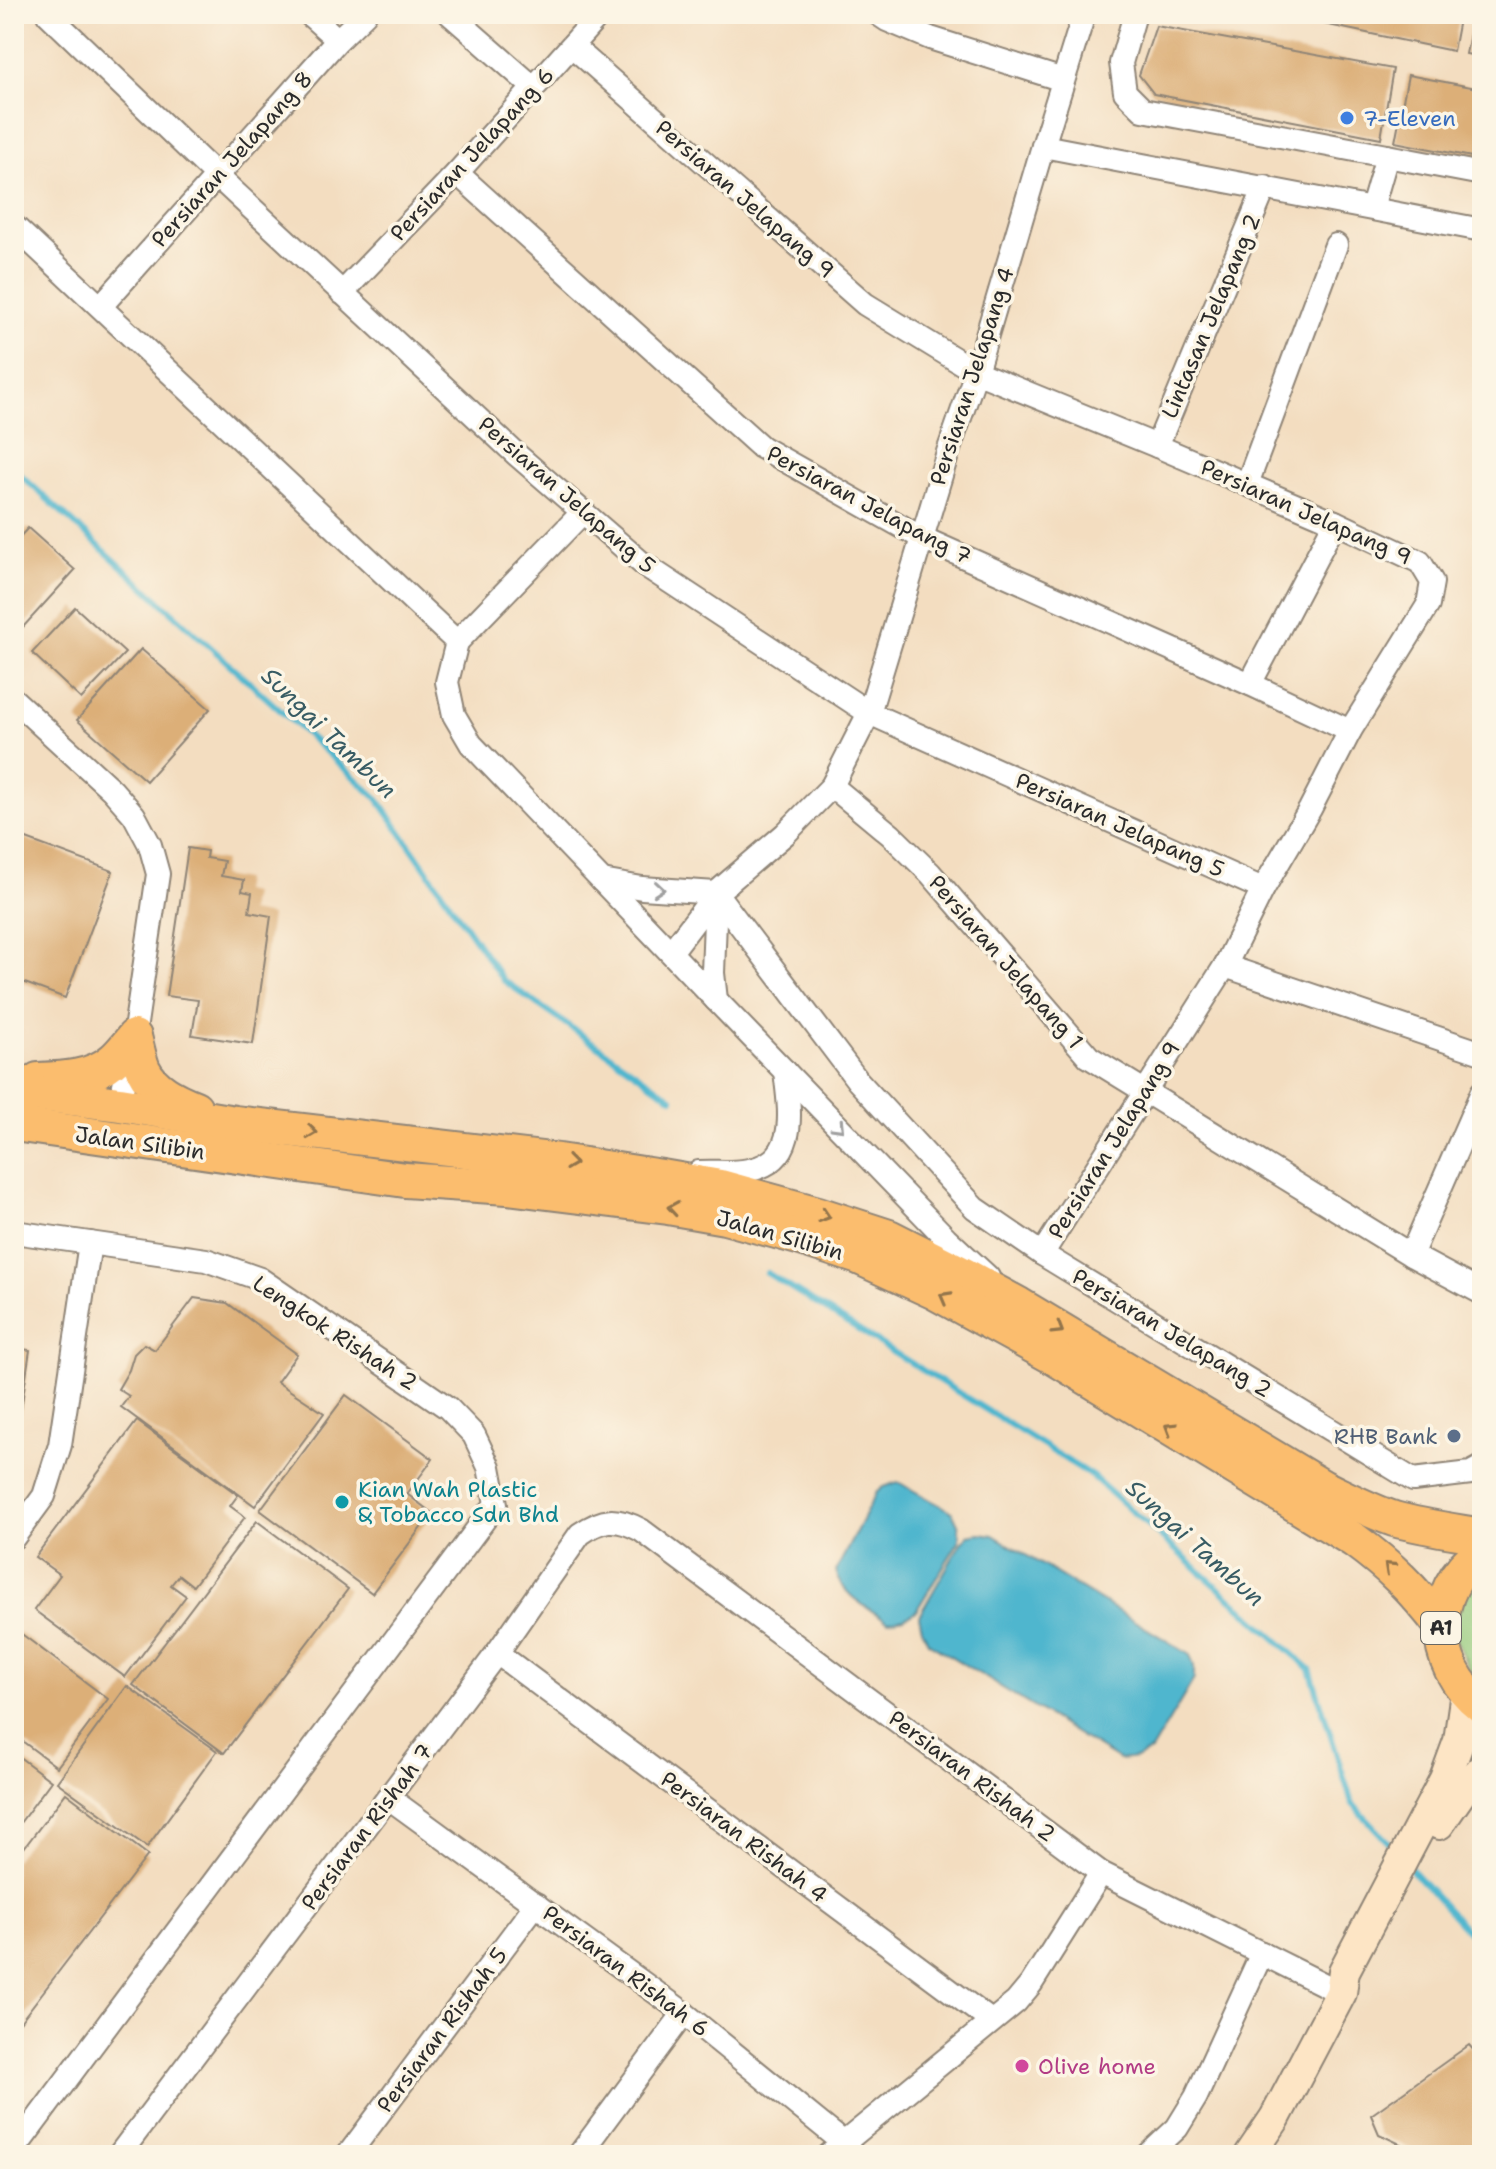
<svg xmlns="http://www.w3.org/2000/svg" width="1496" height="2169" viewBox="0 0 1496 2169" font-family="'Shantell Sans',sans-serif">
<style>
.green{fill:#94cb7d;stroke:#607b54;stroke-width:2}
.water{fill:#50b6ce;stroke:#3e707c;stroke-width:2}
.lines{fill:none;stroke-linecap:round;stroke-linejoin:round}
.stream{stroke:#50b6ce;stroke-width:6}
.building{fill:#dcaf78}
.street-casing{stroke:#8f8476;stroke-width:26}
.secondary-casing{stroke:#8f8476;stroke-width:34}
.primary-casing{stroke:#8f8476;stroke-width:38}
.street{stroke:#fff;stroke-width:22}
.secondary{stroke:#fde5c5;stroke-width:30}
.primary{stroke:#fbbd6e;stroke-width:34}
.oneway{stroke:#a0a0a0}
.oneway2{stroke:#93744c}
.shop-dot{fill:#3f7fe0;stroke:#fcf5e5;stroke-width:3}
.service-dot{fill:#5c6f8a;stroke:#fcf5e5;stroke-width:3}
.culture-dot{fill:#0f9aa8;stroke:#fcf5e5;stroke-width:3}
.hotel-dot{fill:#d1479c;stroke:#fcf5e5;stroke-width:3}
.labels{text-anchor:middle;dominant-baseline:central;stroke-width:7;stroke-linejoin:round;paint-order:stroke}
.shield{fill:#fcf5e5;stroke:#6a6863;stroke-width:2}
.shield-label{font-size:20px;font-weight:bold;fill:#2b2b2b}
.shop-label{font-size:22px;fill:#366cbe;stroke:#fcf5e5;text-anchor:start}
.street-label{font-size:22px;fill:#2b2b2b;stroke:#fcf5e5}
.service-label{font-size:22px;fill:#4e5e75;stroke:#fcf5e5;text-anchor:end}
.culture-label{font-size:22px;fill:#0d838f;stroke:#fcf5e5;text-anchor:start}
.hotel-label{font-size:22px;fill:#b23c85;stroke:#fcf5e5;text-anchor:start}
.water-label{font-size:24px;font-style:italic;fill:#385c64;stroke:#fcf5e5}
</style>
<rect width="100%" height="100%" fill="#fcf5e5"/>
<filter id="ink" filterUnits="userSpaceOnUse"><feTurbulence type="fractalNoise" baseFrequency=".0125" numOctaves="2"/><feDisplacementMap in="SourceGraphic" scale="16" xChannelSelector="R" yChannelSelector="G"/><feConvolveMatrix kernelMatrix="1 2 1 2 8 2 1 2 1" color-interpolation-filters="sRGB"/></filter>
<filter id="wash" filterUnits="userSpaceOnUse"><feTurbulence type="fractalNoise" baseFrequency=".006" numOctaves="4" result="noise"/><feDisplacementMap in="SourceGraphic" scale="32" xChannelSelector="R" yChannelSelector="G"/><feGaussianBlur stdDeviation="1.8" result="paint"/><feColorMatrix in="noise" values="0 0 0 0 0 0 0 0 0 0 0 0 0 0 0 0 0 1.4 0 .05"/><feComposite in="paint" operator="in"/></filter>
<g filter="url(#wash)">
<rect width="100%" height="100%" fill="#f3ddc0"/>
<polygon class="green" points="1482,1556 1482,1685 1473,1677 1450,1627"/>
<g class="water">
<path d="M898,1482L952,1512L959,1526V1541L916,1611L904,1618L888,1621C867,1607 842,1596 836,1571L876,1493L883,1487Z"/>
<polygon points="980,1533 993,1535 1190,1655 1194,1666 1194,1679 1151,1751 1137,1758 1119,1760 928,1642 922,1629 919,1616 961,1543 968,1535"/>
</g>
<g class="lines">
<g class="stream">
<polyline points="14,469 377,798 503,980 672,1098"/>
<polyline points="767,1273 1092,1476 1310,1669 1352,1803 1396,1851"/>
<polyline points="1408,1866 1482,1947"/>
</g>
</g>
<g id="blocks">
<g class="building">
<polygon points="1276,14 1460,14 1453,51"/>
<polygon points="1474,14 1482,14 1482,57 1466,54"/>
<polygon points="1156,26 1393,69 1381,138 1154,94 1139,75"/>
<polygon points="1408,75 1482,89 1482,159 1395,142"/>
<polygon points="28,528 75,570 14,637 14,543"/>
<polygon points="75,607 125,653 81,699 32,653"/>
<polygon points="141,649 210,709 146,781 77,720"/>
<polygon points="21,837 113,871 65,998 14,979 14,856"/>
<polygon points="188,848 207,851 206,858 224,861 221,876 244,880 242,891 252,893 249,912 271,916 253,1044 192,1035 198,1000 166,996"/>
<polygon points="194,1298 227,1303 297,1354 277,1382 324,1413 255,1506 121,1407 129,1396 118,1389 129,1370 134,1354 144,1344 155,1350"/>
<polygon points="14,1348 30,1350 19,1423 14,1423"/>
<polygon points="346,1395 433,1459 407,1494 432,1513 372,1593 260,1510"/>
<polygon points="137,1421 238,1495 230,1506 245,1517 193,1586 179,1575 171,1585 186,1596 125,1677 34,1610 60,1575 35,1557"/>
<polygon points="257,1521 348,1589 224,1753 133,1685"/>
<polygon points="19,1632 108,1699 57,1767 14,1735 14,1639"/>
<polygon points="127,1686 217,1751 147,1847 57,1782"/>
<polygon points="14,1753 51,1781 14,1831"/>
<polygon points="66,1793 148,1855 17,2026 14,2024 14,1861"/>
<polygon points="1469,2045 1482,2060 1482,2155 1417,2155 1413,2150 1379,2134 1371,2115"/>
</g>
</g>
</g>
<g filter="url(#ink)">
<use href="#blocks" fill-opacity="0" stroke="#8f8476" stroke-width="2"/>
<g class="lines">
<defs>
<g id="street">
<polyline points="48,14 217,176 517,455 643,564 869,713 1263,889"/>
<polyline points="309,14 338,40"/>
<polyline points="450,14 533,87"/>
<polyline points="878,14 887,20 930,38 1063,80"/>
<polyline points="1135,14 1121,63 1125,92 1143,110 1482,174"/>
<polyline points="572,46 865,304 976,372 1157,446 1335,522 1420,562 1432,582 1428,605 1350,731 1310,809 1263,889 1225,966 1042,1254"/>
<polyline points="1043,146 1482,230"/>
<polyline points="457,173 761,447 922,538 1250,684 1350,731"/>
<polyline points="1372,208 1387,156"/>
<polyline points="14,226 457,642"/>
<polyline points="342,293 457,173 600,14"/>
<polyline points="101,306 338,40 365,14"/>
<polyline points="1157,446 1265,187"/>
<polyline points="1247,484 1336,245"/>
<polyline points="457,642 447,682 454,715 471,744 716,1000 946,1238 988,1277"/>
<polyline points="457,642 583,512"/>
<polyline points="1250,684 1335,522"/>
<polyline points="14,700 112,790 134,815 150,845 158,874 134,1037 120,1104"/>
<polyline points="832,786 891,835 930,873 1089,1057 1411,1255 1482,1293"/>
<polyline points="602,881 642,888 716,893"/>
<polyline points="716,893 858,1081 975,1208 1042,1254 1413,1480 1471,1473 1482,1467"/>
<polyline points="671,952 716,893 785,834 832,786 869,713 922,538 948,452 976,372 1043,146 1084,14"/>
<polyline points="1225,966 1482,1053"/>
<polyline points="716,1000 713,973 716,893"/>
<path d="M699,1172C713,1171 729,1173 743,1171C800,1164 790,1113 785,1071"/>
<polyline points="14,1232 206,1260 260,1279 448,1408 474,1435 489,1467 496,1504 14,2150"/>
<polyline points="1411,1255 1482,1092"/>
<polyline points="14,1537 44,1496 60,1445 90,1243"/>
<polyline points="497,1653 991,2021"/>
<polyline points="389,1798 684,2013 844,2143 853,2155"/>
<path d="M119,2155L497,1653L580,1534C603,1518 616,1517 641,1530L1101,1873L1341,1993"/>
<polyline points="348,2155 536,1904"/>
<polyline points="579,2155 684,2013"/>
<polyline points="829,2155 1016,2002 1031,1984 1101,1873"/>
<polyline points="1148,2155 1177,2128 1196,2097 1262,1953"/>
</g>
<g id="secondary">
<polyline points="1439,1824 1462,1791 1482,1769"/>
<polyline points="1250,2155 1275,2118 1341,1993 1344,1971 1445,1779 1459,1741 1466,1692"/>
</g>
<g id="primary">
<path d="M134,1037C137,1047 139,1060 143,1069C153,1090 175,1100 195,1108"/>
<path d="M38,1080C64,1079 92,1078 112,1061C120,1055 127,1045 134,1037"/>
<path d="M14,1091L120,1104L235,1123L559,1161L662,1177L720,1187L818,1214L889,1237L964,1275L1019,1305L1324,1488C1347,1499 1370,1511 1394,1519C1423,1527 1453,1531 1482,1536"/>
<path d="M14,1124L405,1180L507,1187L668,1207L725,1217L798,1237L859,1257L935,1292L1052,1356L1354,1540C1391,1567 1413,1589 1441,1625"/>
<path d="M1482,1551C1427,1590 1429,1665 1482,1706"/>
</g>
</defs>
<use href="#street" class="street-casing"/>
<use href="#secondary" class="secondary-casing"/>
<use href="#primary" class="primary-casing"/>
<use href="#street" class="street"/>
<use href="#secondary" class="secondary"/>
<use href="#primary" class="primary"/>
</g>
<defs><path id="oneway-chevron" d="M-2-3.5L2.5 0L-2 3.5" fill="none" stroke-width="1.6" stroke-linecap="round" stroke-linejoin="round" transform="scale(2)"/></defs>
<g class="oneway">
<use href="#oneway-chevron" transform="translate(659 889) rotate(5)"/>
<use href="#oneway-chevron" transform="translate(839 1127) rotate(46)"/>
</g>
<g class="oneway2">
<use href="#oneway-chevron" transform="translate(312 1132) rotate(7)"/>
<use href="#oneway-chevron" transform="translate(571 1163) rotate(8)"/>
<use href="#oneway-chevron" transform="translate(673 1208) rotate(-171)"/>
<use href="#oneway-chevron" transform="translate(825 1216) rotate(18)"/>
<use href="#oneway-chevron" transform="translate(945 1297) rotate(-151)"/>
<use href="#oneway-chevron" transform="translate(1058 1329) rotate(31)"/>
<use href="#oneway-chevron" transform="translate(1170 1428) rotate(-149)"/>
<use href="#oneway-chevron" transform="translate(1389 1567) rotate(-137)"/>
</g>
</g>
<circle class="shop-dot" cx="1347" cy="118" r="8"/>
<circle class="service-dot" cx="1454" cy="1436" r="8"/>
<circle class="culture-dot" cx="342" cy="1502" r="8"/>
<circle class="hotel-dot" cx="1022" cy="2066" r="8"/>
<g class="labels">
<rect class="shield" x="1421" y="1612" width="40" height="32" rx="6"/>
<g class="shield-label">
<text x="1441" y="1628">A1</text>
</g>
<g class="shop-label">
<text x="1363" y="118">7-Eleven</text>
</g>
<g class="street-label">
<text transform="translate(472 154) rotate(-47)">Persiaran Jelapang 6</text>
<text transform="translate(232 159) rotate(-48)">Persiaran Jelapang 8</text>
<text transform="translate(745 199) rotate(41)">Persiaran Jelapang 9</text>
<text transform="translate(1211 316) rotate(-67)">Lintasan Jelapang 2</text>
<text transform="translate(972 376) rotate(-72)">Persiaran Jelapang 4</text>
<text transform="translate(567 495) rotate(41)">Persiaran Jelapang 5</text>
<text transform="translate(869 505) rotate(28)">Persiaran Jelapang 7</text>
<text transform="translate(1306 512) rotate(24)">Persiaran Jelapang 9</text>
<text transform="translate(1120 825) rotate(24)">Persiaran Jelapang 5</text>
<text transform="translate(1006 962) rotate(49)">Persiaran Jelapang 1</text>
<text transform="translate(1114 1140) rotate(-58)">Persiaran Jelapang 9</text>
<text transform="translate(140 1143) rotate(8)">Jalan Silibin</text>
<text transform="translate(780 1235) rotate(16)">Jalan Silibin</text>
<text transform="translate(335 1333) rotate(33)">Lengkok Rishah 2</text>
<text transform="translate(1172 1333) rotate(31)">Persiaran Jelapang 2</text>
<text transform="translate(972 1776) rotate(37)">Persiaran Rishah 2</text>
<text transform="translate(367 1827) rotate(-53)">Persiaran Rishah 7</text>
<text transform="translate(744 1837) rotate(37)">Persiaran Rishah 4</text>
<text transform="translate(626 1971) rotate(37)">Persiaran Rishah 6</text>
<text transform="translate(442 2030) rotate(-53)">Persiaran Rishah 5</text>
</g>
<g class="service-label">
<text x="1438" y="1436">RHB Bank</text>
</g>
<g class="culture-label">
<text x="358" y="1489">Kian Wah Plastic<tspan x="358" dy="25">&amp; Tobacco Sdn Bhd</tspan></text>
</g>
<g class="hotel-label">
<text x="1038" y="2066">Olive home</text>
</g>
<g class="water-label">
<text transform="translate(329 733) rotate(44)">Sungai Tambun</text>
<text transform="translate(1195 1543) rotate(42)">Sungai Tambun</text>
</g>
</g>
<rect width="1496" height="2169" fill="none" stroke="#fcf5e5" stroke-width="48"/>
</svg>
